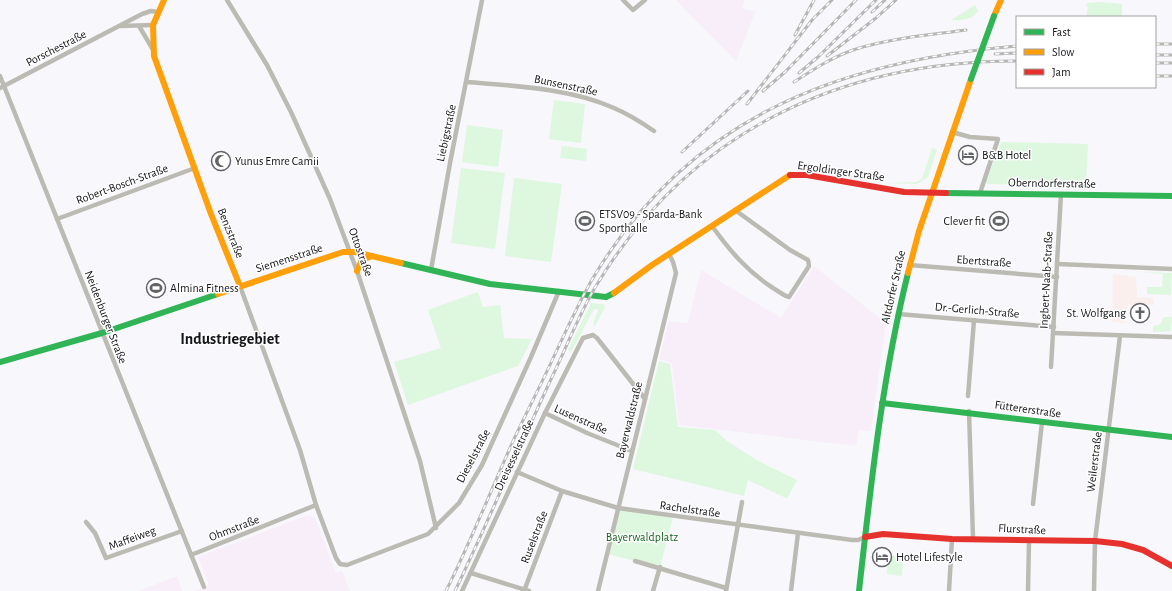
<svg xmlns="http://www.w3.org/2000/svg" width="1172" height="591" viewBox="0 0 1172 591" font-family="'Alegreya Sans',sans-serif">
<style>
.industrial{fill:#f8eefa}
.education{fill:#faefed}
.green{fill:#def7df}
.lines{fill:none;stroke-linecap:round;stroke-linejoin:round}
.street{stroke:#bcbbb3;stroke-width:4.5}
.fast{stroke:#30b455;stroke-width:6}
.slow{stroke:#ff9f0a;stroke-width:6}
.jam{stroke:#e5322d;stroke-width:6}
.rail-casing{stroke:#b6b6b5;stroke-width:3}
.rail{stroke:#fff;stroke-width:1.5;stroke-dasharray:4.5;stroke-linecap:butt}
.fast-bridge{stroke:#30b455;stroke-width:6}
.labels{text-anchor:middle;dominant-baseline:central;stroke-width:3;stroke-linejoin:round;paint-order:stroke}
.street-label{font-size:12px;fill:#141518;stroke:#fff}
.poi-label{font-size:12px;fill:#141518;stroke:#fff;text-anchor:start}
.park-label{font-size:12px;fill:#13651c;stroke:#fff}
.district-label{font-size:16px;font-weight:bold;fill:#141518;stroke:#fff}
</style>
<rect width="100%" height="100%" fill="#f7f7fc"/>
<g class="industrial">
<polygon points="676,0 745,0 742,8 755,12 736,61"/>
<polygon points="814,266 886,323 871,431 859,430 856,446 679,425 672,363 659,359 669,321 688,323 701,270 781,318"/>
<polygon points="308,515 315,518 336,573 342,571 350,591 195,591 209,585 198,557"/>
<polygon points="177,576 182,591 138,591"/>
</g>
<polygon class="education" points="1113,274 1136,277 1137,297 1153,298 1154,305 1128,305 1124,313 1126,323 1112,322"/>
<g class="green">
<polygon points="1099,2 1122,4 1122,17 1086,17 1088,7 1086,6 1087,3"/>
<path d="M975,5L978,11C972,20 961,21 951,20Z"/>
<polygon points="554,100 585,104 581,143 549,139"/>
<polygon points="467,125 503,130 498,167 462,162"/>
<polygon points="1001,142 1088,144 1086,186 988,184 986,182"/>
<polygon points="562,146 587,149 586,161 560,158"/>
<polygon points="932,148 937,150 928,177 917,184 885,183 916,182 922,179"/>
<polygon points="461,168 505,173 495,249 451,243"/>
<polygon points="514,178 562,184 551,262 505,256"/>
<polygon points="1140,272 1172,273 1171,295 1147,294 1147,287 1162,287 1163,274"/>
<polygon points="478,292 483,307 500,305 504,338 532,339 518,366 408,405 394,362 441,348 428,310"/>
<polygon points="591,303 603,304 605,307 594,328 594,321 598,311 597,309 594,309 571,352 568,350"/>
<polygon points="1164,317 1172,317 1171,331 1153,332 1153,326 1160,325"/>
<polygon points="659,361 670,364 678,427 715,430 727,441 758,461 797,480 788,497 786,498 748,480 744,496 633,469"/>
<polygon points="618,508 673,517 660,567 607,554"/>
<polygon points="888,556 903,557 902,576 887,574"/>
</g>
<g class="lines">
<g class="street">
<polyline points="227,0 267,65 291,112 330,199 357,271 420,461 436,528"/>
<polyline points="623,0 633,10 645,0"/>
<polyline points="121,26 153,25"/>
<polyline points="139,26 152,48"/>
<polyline points="0,76 204,587"/>
<path d="M467,82C514,86 570,88 614,108C628,114 641,122 654,131"/>
<polyline points="0,88 142,14 151,11 157,12"/>
<polyline points="952,132 970,137 998,139 980,193"/>
<polyline points="57,219 195,168"/>
<path d="M712,226C730,251 747,271 773,288C778,291 784,296 789,297L809,266L808,260L790,250L735,210"/>
<polyline points="1058,264 1172,269"/>
<polyline points="909,265 1057,277"/>
<polyline points="431,270 450,163 482,0"/>
<polyline points="240,286 300,450 316,505 336,558 340,564 347,565 428,534 459,503 482,465 531,357 559,291"/>
<polyline points="898,314 1054,327"/>
<polyline points="1053,333 1172,337"/>
<polyline points="1051,367 1061,194"/>
<polyline points="968,396 974,320"/>
<polyline points="969,411 973,538"/>
<polyline points="545,413 587,433 632,451"/>
<polyline points="517,472 562,491 618,508 852,540 858,540 865,537"/>
<polyline points="1033,504 1042,422"/>
<polyline points="86,522 95,533 106,558 182,531"/>
<polyline points="191,555 316,505"/>
<polyline points="635,561 726,588"/>
<polyline points="471,573 529,591"/>
<polyline points="462,591 545,413 583,338 593,335 597,338 645,399"/>
<polyline points="524,591 562,491"/>
<polyline points="598,591 676,273 673,262 669,254"/>
<polyline points="653,591 660,567"/>
<polyline points="726,591 742,502"/>
<polyline points="791,591 798,533"/>
<polyline points="949,591 952,539"/>
<polyline points="1028,591 1029,541"/>
<polyline points="1094,591 1095,541 1120,336"/>
</g>
<g class="fast">
<polyline points="946,193 1172,196"/>
<polyline points="401,263 490,284 606,297 614,293"/>
<polyline points="0,362 102,333 218,294"/>
<polyline points="882,403 1172,437"/>
<path d="M859,591C871,484 882,378 908,273"/>
</g>
<g class="slow">
<polyline points="164,0 153,25 154,56 211,214 240,286"/>
<polyline points="994,16 1001,0"/>
<polyline points="357,271 362,260 372,256"/>
<polyline points="908,273 919,231 971,79"/>
<polyline points="614,293 652,265 790,175"/>
<polyline points="218,294 343,252 355,252 401,263"/>
</g>
<g class="jam">
<polyline points="790,175 807,175 904,192 946,193"/>
<polyline points="865,537 883,534 952,539 1095,541 1122,544 1143,550 1172,566"/>
</g>
<defs>
<g id="rail">
<polyline points="872,12 885,0"/>
<polyline points="795,35 814,0"/>
<polyline points="1155,44 1172,44"/>
<polyline points="995,54 1017,53"/>
<polyline points="1155,55 1172,55"/>
<polyline points="827,56 876,18 896,0"/>
<polyline points="1155,63 1172,63"/>
<polyline points="799,73 818,57 876,0"/>
<polyline points="1155,76 1172,76"/>
<path d="M794,82C814,69 834,56 856,49C891,38 930,35 966,30"/>
<polyline points="763,91 785,72 856,0"/>
<polyline points="747,104 812,20 832,0"/>
<polyline points="682,152 748,91"/>
<path d="M446,591C471,541 491,490 514,439C527,411 542,383 555,354C567,329 579,302 593,278C689,117 839,61 1017,46"/>
<path d="M455,591C489,520 519,448 552,377C567,346 579,314 596,286C689,132 840,61 1017,61"/>
</g>
</defs>
<use href="#rail" class="rail-casing"/>
<use href="#rail" class="rail"/>
<polyline class="fast-bridge" points="971,79 994,16"/>
</g>
<defs>
<symbol id="hotel-ring" viewBox="-11 -11 22 22"><circle r="9.5" fill="#fff" stroke="#636468" stroke-width="1.5"/><path d="M-6-4.5h1.5V1H6V5H4.5V3h-9V5H-6ZM-4 0a1.8 1.8 0 1 1 3.6 0ZM.5 0V-2.5h3Q6-2.5 6 0Z" fill="#636468"/></symbol>
<symbol id="mosque-ring" viewBox="-11 -11 22 22"><circle r="9.5" fill="#fff" stroke="#636468" stroke-width="1.5"/><path d="M3.5-4.9A6 6 0 1 0 3.5 4.9A5 5 0 1 1 3.5-4.9Z" fill="#636468"/></symbol>
<symbol id="stadium-ring" viewBox="-11 -11 22 22"><circle r="9.5" fill="#fff" stroke="#636468" stroke-width="1.5"/><path d="M0-5a6.5 5 0 1 0 0 10a6.5 5 0 1 0 0-10ZM-3.5-1.8h7v3.6h-7Z" fill="#636468"/></symbol>
<symbol id="church-ring" viewBox="-11 -11 22 22"><circle r="9.5" fill="#fff" stroke="#636468" stroke-width="1.5"/><path d="M-1.2-6h2.4v3.5h3.3v2.4h-3.3V6h-2.4V-.1h-3.3v-2.4h3.3Z" fill="#636468"/></symbol>
</defs>
<g fill-rule="evenodd">
<use href="#hotel-ring" x="957" y="144" width="22" height="22"/>
<use href="#mosque-ring" x="210" y="150" width="22" height="22"/>
<use href="#stadium-ring" x="574" y="210" width="22" height="22"/>
<use href="#stadium-ring" x="988" y="210" width="22" height="22"/>
<use href="#stadium-ring" x="145" y="277" width="22" height="22"/>
<use href="#church-ring" x="1129" y="302" width="22" height="22"/>
<use href="#hotel-ring" x="871" y="546" width="22" height="22"/>
</g>
<g class="labels">
<g class="street-label">
<text transform="translate(56 48) rotate(-27)">Porschestraße</text>
<text transform="translate(566 85) rotate(12)">Bunsenstraße</text>
<text transform="translate(446 133) rotate(-78)">Liebigstraße</text>
<text transform="translate(841 171) rotate(8)">Ergoldinger Straße</text>
<text transform="translate(1052 183) rotate(1)">Oberndorferstraße</text>
<text transform="translate(122 184) rotate(-20)">Robert-Bosch-Straße</text>
<text transform="translate(231 233) rotate(68)">Benzstraße</text>
<text transform="translate(361 252) rotate(70)">Ottostraße</text>
<text transform="translate(289 258) rotate(-18)">Siemensstraße</text>
<text transform="translate(984 261) rotate(4)">Ebertstraße</text>
<text transform="translate(1046 280) rotate(-87)">Ingbert-Naab-Straße</text>
<text transform="translate(893 287) rotate(-77)">Altdorfer Straße</text>
<text transform="translate(977 310) rotate(5)">Dr.-Gerlich-Straße</text>
<text transform="translate(106 317) rotate(69)">Neidenburger Straße</text>
<text transform="translate(1028 409) rotate(8)">Füttererstraße</text>
<text transform="translate(581 419) rotate(24)">Lusenstraße</text>
<text transform="translate(629 420) rotate(-76)">Bayerwaldstraße</text>
<text transform="translate(514 455) rotate(-65)">Dreisesselstraße</text>
<text transform="translate(473 456) rotate(-62)">Dieselstraße</text>
<text transform="translate(1094 462) rotate(-83)">Weilerstraße</text>
<text transform="translate(690 509) rotate(8)">Rachelstraße</text>
<text transform="translate(234 528) rotate(-21)">Ohmstraße</text>
<text transform="translate(1022 529) rotate(3)">Flurstraße</text>
<text transform="translate(534 537) rotate(-69)">Ruselstraße</text>
<text transform="translate(132 538) rotate(-20)">Maffeiweg</text>
</g>
<g class="poi-label">
<text x="982" y="155">B&amp;B Hotel</text>
<text x="235" y="161">Yunus Emre Camii</text>
<text x="599" y="214">ETSV09 - Sparda-Bank<tspan x="599" dy="14">Sporthalle</tspan></text>
<text x="985" y="221" text-anchor="end">Clever fit</text>
<text x="170" y="288">Almina Fitness</text>
<text x="1126" y="313" text-anchor="end">St. Wolfgang</text>
<text x="896" y="557">Hotel Lifestyle</text>
</g>
<g class="park-label">
<text x="642" y="537">Bayerwaldplatz</text>
</g>
<g class="district-label">
<text x="230" y="339">Industriegebiet</text>
</g>
</g>
<rect x="1016" y="16" width="140" height="72" fill="#ffffff" stroke="#a1a1a3"/>
<rect x="1024" y="29" width="20" height="6" fill="#30b455" stroke="#a1a1a3"/>
<text x="1052" y="36" font-size="12" fill="#141518">Fast</text>
<rect x="1024" y="49" width="20" height="6" fill="#ff9f0a" stroke="#a1a1a3"/>
<text x="1052" y="56" font-size="12" fill="#141518">Slow</text>
<rect x="1024" y="69" width="20" height="6" fill="#e5322d" stroke="#a1a1a3"/>
<text x="1052" y="76" font-size="12" fill="#141518">Jam</text>
</svg>
